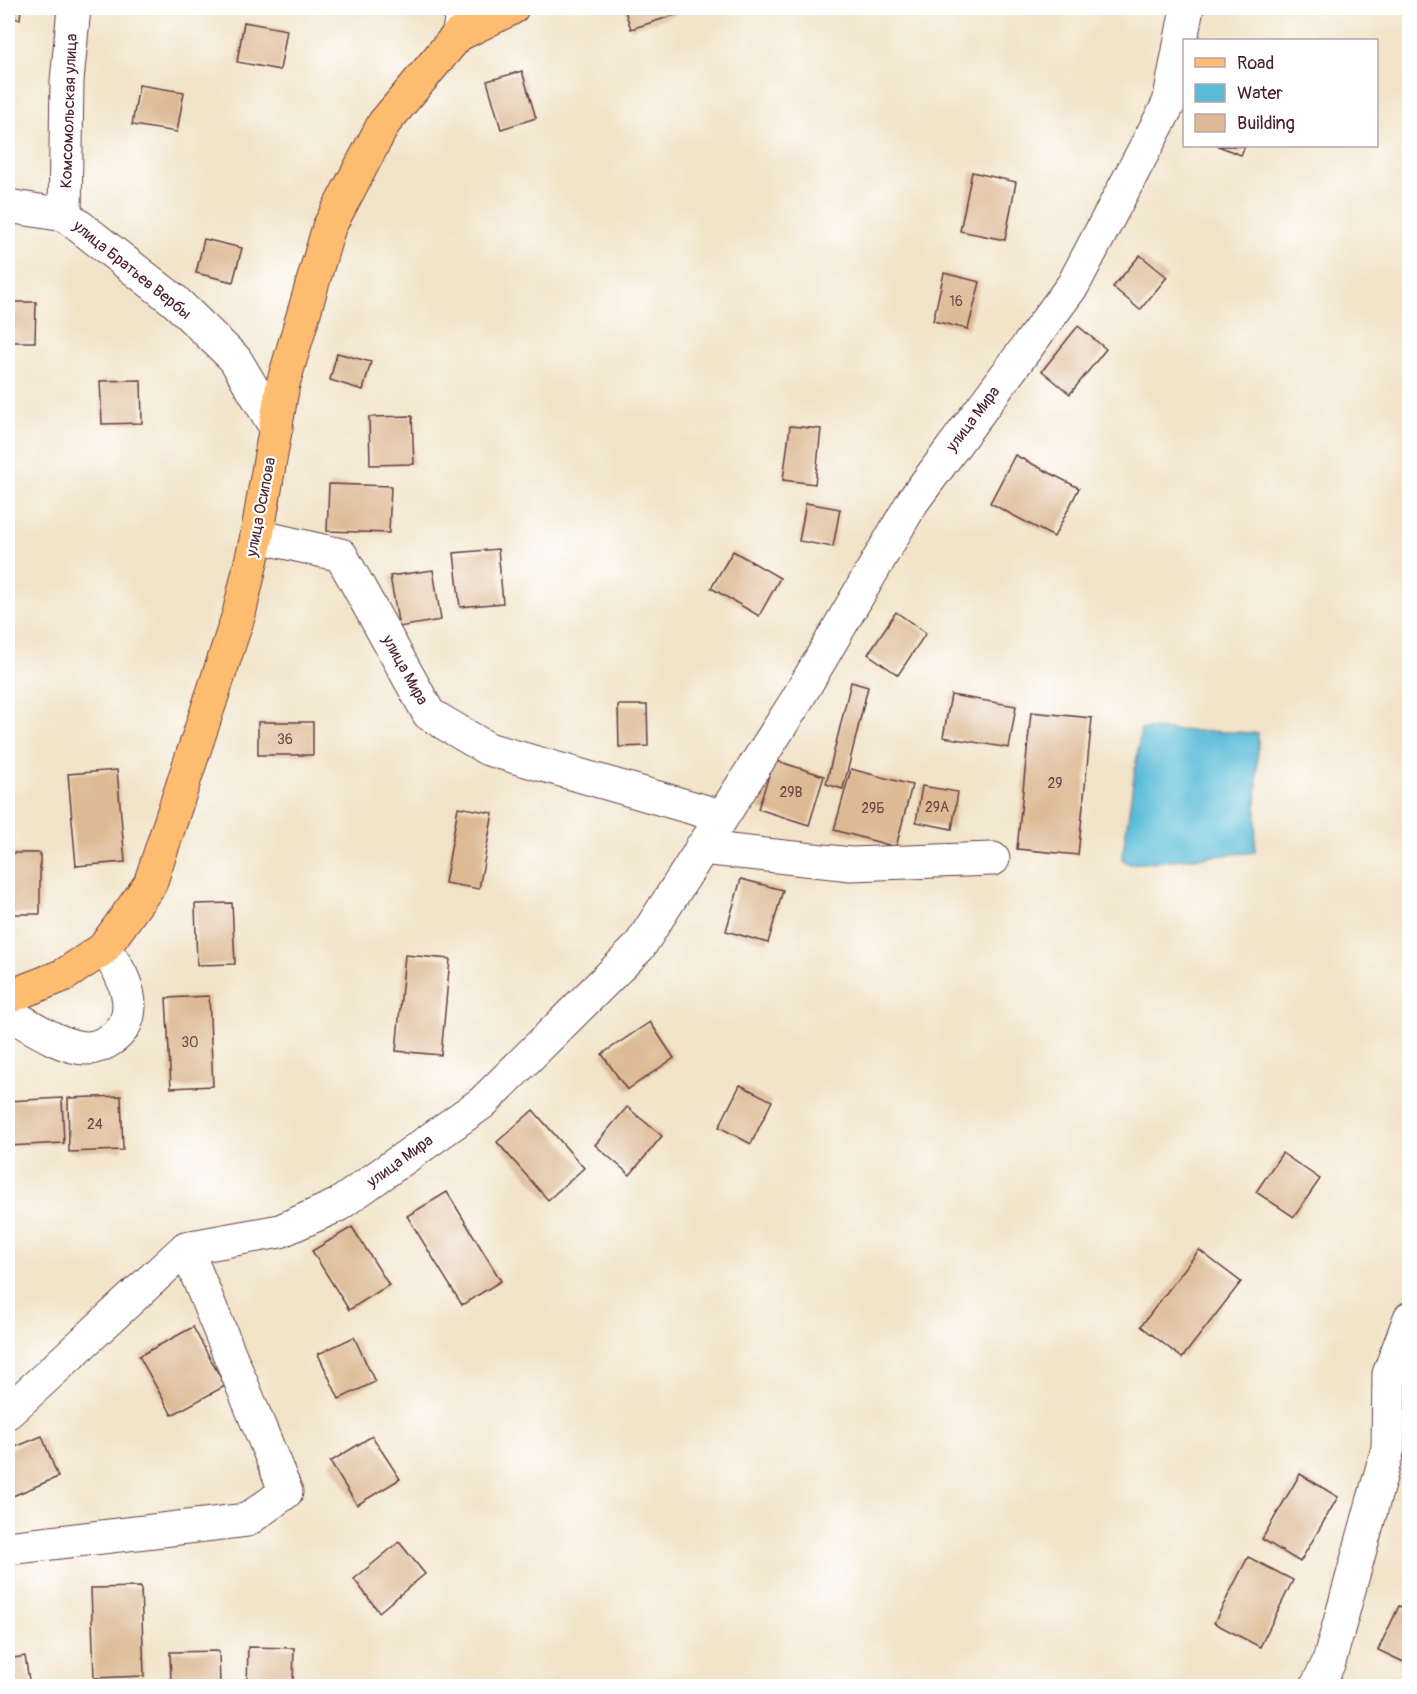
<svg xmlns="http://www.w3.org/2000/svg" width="1417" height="1694" viewBox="0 0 1417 1694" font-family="Pangolin,sans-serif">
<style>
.water{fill:#59bbd7;stroke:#526d81;stroke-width:1.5}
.building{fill:#ddba94}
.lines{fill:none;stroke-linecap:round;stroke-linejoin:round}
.minor-casing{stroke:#633c42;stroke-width:35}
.major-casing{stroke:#633c42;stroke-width:35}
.minor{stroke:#fff;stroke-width:33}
.major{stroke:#fdbc6f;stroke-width:33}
.labels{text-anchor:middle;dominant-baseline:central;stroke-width:4.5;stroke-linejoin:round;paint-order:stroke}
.number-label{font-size:14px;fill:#6f4645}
.street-label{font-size:16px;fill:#4a1f2b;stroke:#fff}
</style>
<rect width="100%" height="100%" fill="#fff"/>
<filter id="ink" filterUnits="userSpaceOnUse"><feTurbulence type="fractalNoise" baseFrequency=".0167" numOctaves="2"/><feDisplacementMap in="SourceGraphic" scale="12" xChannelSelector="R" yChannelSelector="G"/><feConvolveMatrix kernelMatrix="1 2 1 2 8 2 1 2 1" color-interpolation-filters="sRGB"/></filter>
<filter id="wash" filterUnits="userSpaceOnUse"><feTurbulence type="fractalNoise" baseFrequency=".008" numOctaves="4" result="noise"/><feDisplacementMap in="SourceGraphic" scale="24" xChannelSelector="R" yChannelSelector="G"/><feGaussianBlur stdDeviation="1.35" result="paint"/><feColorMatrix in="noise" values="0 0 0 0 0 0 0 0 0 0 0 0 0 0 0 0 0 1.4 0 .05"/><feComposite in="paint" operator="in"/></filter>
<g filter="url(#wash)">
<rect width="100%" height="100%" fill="#f1e3c7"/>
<polygon class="water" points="1141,729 1258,733 1255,852 1130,864 1122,859"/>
<g id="blocks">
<g class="building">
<polygon points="8,8 21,8 20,19 8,18"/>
<polygon points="624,8 679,8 681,13 631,29"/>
<polygon points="244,22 287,30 280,70 237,62"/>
<polygon points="522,71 536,118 501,129 487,81"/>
<polygon points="139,85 184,92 177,132 132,125"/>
<polygon points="1218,146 1245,146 1241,155"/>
<polygon points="972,172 1016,182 1005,240 960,231"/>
<polygon points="204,239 242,248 233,282 196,273"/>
<polygon points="1140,255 1167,277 1140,310 1113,287"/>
<polygon points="944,273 980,282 968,329 933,321"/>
<polygon points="8,302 36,302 35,342 8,342"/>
<polygon points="1078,326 1106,349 1070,394 1042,371"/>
<polygon points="337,353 371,362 363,390 330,380"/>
<polygon points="141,380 142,423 102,424 100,381"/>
<polygon points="412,416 414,464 370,465 369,417"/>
<polygon points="790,426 821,429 815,484 783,480"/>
<polygon points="1015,455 1079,488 1054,537 990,503"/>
<polygon points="329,484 391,486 389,533 327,531"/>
<polygon points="806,503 840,509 833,547 799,541"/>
<polygon points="498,549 503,603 460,607 454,553"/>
<polygon points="733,551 780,578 759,616 711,588"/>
<polygon points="433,570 441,620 399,627 390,576"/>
<polygon points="896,612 926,633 898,675 868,654"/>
<polygon points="851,682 868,687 843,789 826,784"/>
<polygon points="951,695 1016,706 1009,748 943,737"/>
<polygon points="618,705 647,705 648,746 619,747"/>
<polygon points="1031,712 1092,718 1078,855 1017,849"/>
<rect x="258" y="722" width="55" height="33"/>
<polygon points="774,760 824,776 809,825 758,809"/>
<polygon points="851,769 912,785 896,847 834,830"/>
<polygon points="117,770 125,862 76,866 68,774"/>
<polygon points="922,786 958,792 952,829 916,822"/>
<polygon points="458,807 493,813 479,889 445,883"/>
<rect x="8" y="853" width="32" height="61"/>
<polygon points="741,879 783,890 768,943 726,931"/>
<polygon points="232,903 235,964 197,965 195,904"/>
<polygon points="405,955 450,959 441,1055 396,1051"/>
<polygon points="209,996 213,1086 171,1088 166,998"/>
<polygon points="650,1022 674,1058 627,1090 602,1054"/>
<polygon points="740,1085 772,1101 751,1144 719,1127"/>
<polygon points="121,1096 123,1150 69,1152 68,1098"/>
<polygon points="62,1098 64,1143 8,1146 8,1101"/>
<polygon points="627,1107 662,1136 630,1175 595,1145"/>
<polygon points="533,1110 584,1168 548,1200 497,1142"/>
<polygon points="1282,1153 1320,1179 1294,1217 1256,1192"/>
<polygon points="447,1192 501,1281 462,1305 407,1216"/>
<polygon points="352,1227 389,1285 349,1310 312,1251"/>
<polygon points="1199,1250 1241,1282 1182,1358 1141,1326"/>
<polygon points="193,1327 225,1386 172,1415 139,1356"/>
<polygon points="354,1337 375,1382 339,1399 318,1354"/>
<polygon points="42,1436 58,1477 8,1498 8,1450"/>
<polygon points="372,1436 400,1479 357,1505 330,1462"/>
<polygon points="1300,1474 1338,1497 1300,1562 1262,1539"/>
<polygon points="399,1542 425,1574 379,1612 354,1579"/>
<polygon points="1248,1557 1293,1580 1260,1647 1214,1623"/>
<polygon points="141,1587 144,1676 94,1678 91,1588"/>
<polygon points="1399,1606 1410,1611 1410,1665 1378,1650"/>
<polygon points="248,1647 294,1648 293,1686 247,1686"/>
<polygon points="219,1651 220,1686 171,1686 170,1652"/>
<polygon points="25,1656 30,1686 8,1686 8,1659"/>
</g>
</g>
</g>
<g filter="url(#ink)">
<use href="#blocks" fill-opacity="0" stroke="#633c42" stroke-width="1.5"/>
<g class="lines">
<defs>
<g id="minor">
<polyline points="458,35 464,8"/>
<polyline points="8,206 65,215 175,301 235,359 276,428"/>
<polyline points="65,215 67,81 74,8"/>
<polyline points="257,536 341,555 429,714 488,749 721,816"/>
<polyline points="701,848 851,864 993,859"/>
<path d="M8,1013C30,1025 61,1048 87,1048C96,1048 106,1043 113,1038C144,1015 124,971 103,949"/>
<polyline points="8,1412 186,1248 280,1231 338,1205 482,1103 639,947 795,703 913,501 1073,285 1169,103 1187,8"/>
<polyline points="8,1548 247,1520 286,1492 186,1248"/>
<polyline points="1317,1686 1329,1662 1388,1448 1389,1374 1410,1318"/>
</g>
<polyline id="major" points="8,997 64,975 103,949 150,884 239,614 257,536 283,384 329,227 384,123 458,35 512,8"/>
</defs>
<use href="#minor" class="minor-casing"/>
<use href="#major" class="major-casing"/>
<use href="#minor" class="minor"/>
<use href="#major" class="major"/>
</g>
</g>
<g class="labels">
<g class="number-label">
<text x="956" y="301">16</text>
<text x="285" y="739">36</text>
<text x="1055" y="783">29</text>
<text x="791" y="792">29В</text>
<text x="937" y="807">29А</text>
<text x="873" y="808">29Б</text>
<text x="190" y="1042">30</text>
<text x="95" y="1124">24</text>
</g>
<g class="street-label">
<text transform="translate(69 111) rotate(-88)">Комсомольская улица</text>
<text transform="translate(132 270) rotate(39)">улица Братьев Вербы</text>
<text transform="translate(973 419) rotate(-53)">улица Мира</text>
<text transform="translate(261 507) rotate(-79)">улица Осипова</text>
<text transform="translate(405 670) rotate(61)">улица Мира</text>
<text transform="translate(400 1161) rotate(-36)">улица Мира</text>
</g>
</g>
<rect width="1417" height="1694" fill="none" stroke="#fff" stroke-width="30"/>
<rect x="1183" y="39" width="195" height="108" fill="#ffffff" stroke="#b7a5aa" stroke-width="1.5"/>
<rect x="1195" y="58" width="30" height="9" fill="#fdbc6f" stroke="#b7a5aa" stroke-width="1.5"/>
<text x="1237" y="69" font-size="18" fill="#4a1f2b">Road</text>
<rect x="1195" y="84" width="30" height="18" fill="#59bbd7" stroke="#b7a5aa" stroke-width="1.5"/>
<text x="1237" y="99" font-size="18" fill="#4a1f2b">Water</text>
<rect x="1195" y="114" width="30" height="18" fill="#ddba94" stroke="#b7a5aa" stroke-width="1.5"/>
<text x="1237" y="129" font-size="18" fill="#4a1f2b">Building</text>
</svg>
